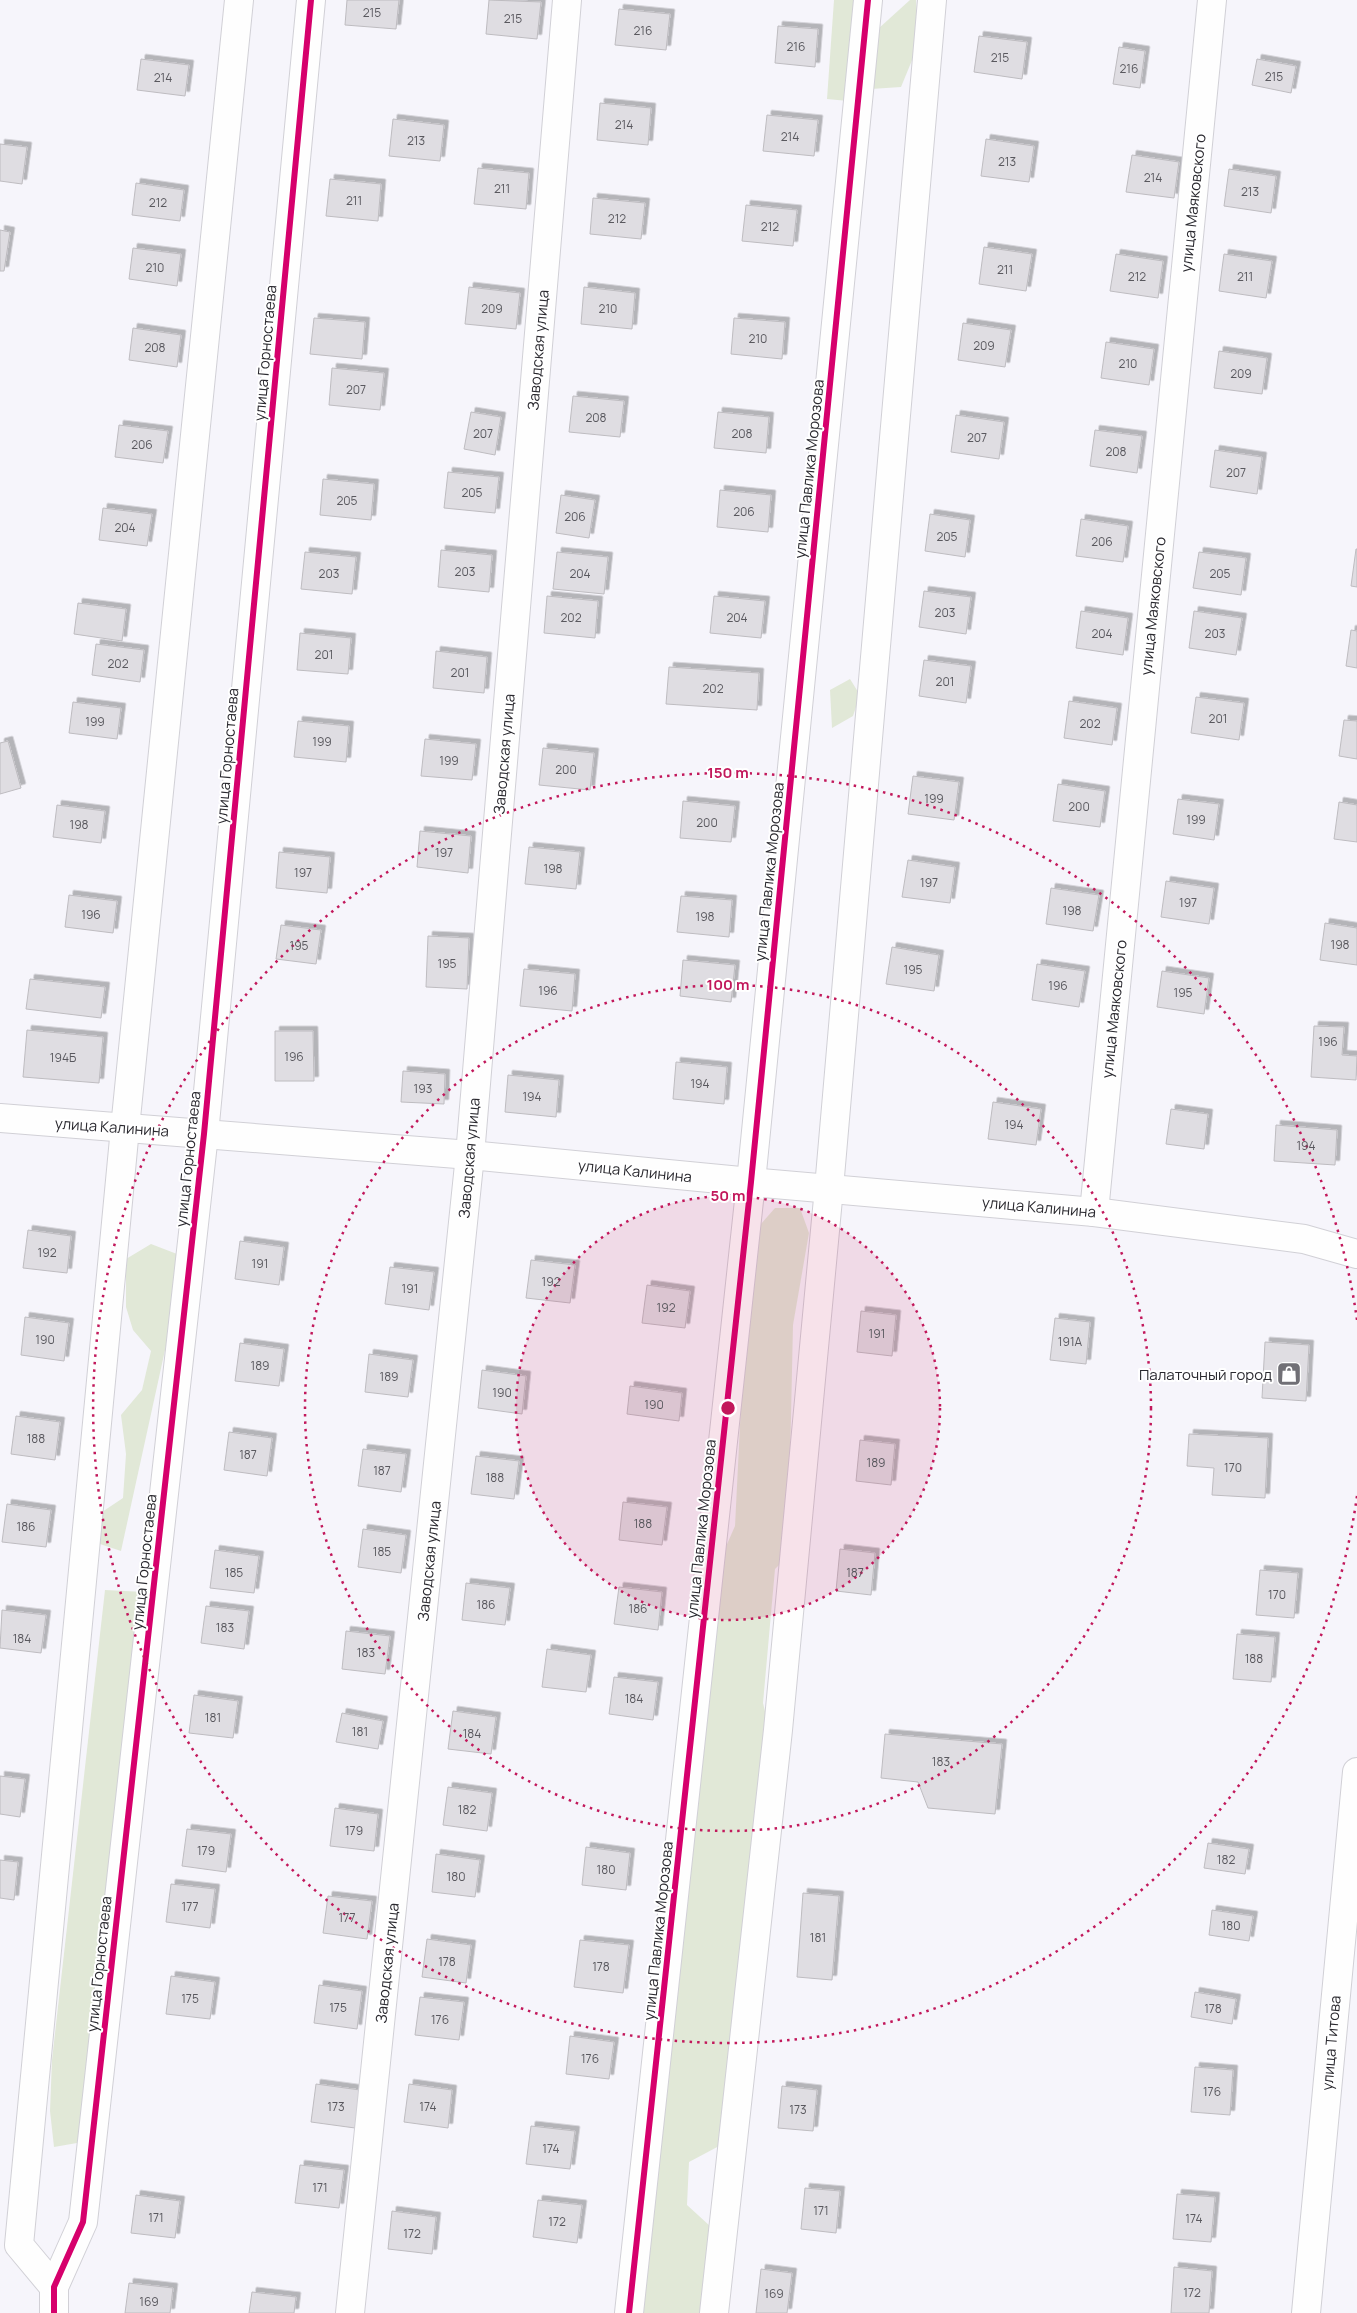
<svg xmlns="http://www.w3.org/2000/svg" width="1357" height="2313" viewBox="0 0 1357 2313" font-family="Manrope,sans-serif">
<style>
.green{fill:#e1e8d7}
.building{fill:#dfdde2;stroke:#bebcc0;filter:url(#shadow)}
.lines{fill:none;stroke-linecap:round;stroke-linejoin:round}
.street-casing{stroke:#d1d0d6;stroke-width:30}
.secondary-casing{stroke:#d1d0d6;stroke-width:30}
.street{stroke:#fefefe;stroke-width:28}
.secondary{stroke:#fefefe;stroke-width:28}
.cycleway-casing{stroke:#fff;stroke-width:9}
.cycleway{stroke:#d6006c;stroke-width:6}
.ring{fill:none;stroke:#c2185b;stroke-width:2.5;stroke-dasharray:2.5 5}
.labels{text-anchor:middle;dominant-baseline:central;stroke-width:4;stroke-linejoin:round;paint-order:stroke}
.number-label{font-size:12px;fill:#59585e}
.street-label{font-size:15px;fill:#2a292f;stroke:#fff}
.poi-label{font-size:15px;fill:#2a292f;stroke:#fff;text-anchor:end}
.centre{fill:#c2185b;stroke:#fff;stroke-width:2.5}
.ring-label{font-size:15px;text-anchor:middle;font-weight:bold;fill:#c2185b;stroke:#fff;stroke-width:4;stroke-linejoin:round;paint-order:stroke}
</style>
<defs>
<filter id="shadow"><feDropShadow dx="4.5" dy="-4.5" stdDeviation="0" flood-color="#0004"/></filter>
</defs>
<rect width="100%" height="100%" fill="#f6f5fb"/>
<g class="green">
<polygon points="834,0 859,0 848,101 827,99"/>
<polygon points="910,0 916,0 917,21 915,53 901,87 871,89 878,29"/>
<polygon points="850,679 860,695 853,716 832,728 830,690"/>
<polygon points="775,1208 800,1208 809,1233 793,1325 788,1556 775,1569 763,1703 768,1724 721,2145 689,2162 687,2205 710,2226 701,2313 632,2313 724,1551 735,1526 744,1344 761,1224"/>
<polygon points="151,1244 177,1254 174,1309 121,1551 100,1544 102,1512 123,1498 126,1454 121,1415 142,1390 151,1351 133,1330 126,1307 126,1259"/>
<polygon points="105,1590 144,1592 84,2118 77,2143 54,2147 50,2111 52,2060"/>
</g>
<g class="building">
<polygon points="347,0 399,0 396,29 345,25"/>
<polygon points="489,0 541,2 537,39 486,34"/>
<polygon points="619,9 670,14 666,50 615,45"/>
<polygon points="778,26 818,29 815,67 775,63"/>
<polygon points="979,36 1027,42 1022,79 974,72"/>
<polygon points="1119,47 1145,51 1140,88 1113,84"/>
<polygon points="141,59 189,65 185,96 137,90"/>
<polygon points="1257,59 1296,66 1291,93 1252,85"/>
<polygon points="600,103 651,108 648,145 597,140"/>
<polygon points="767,115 818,120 814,156 763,151"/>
<polygon points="393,119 444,125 440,161 389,156"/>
<polygon points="986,139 1034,146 1029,182 981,176"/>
<polygon points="0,144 27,147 22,184 0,181"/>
<polygon points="1132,155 1179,162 1174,198 1126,192"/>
<polygon points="478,168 529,173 526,209 474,204"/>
<polygon points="1229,169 1276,176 1271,213 1224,206"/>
<polygon points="330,179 381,184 378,221 326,216"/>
<polygon points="136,183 184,190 180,221 132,215"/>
<polygon points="593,198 645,203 641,239 590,234"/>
<polygon points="746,205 797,210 793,246 742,241"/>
<polygon points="0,230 10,232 4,271 0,271"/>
<polygon points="984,247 1032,254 1026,291 979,284"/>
<polygon points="133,248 181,254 177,286 129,279"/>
<polygon points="1116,254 1163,261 1158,298 1110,291"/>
<polygon points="1224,254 1272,261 1266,298 1219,291"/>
<polygon points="469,287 520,293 516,329 465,324"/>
<polygon points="584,287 635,293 632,329 581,324"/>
<polygon points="314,318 365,322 362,359 310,354"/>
<polygon points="734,318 785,322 782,359 731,354"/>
<polygon points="963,323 1011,330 1005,367 958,360"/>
<polygon points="133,328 181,335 177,367 129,360"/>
<polygon points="1106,342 1154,349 1149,385 1101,378"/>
<polygon points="1219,351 1267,358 1262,394 1214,388"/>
<polygon points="332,368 384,373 380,410 329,405"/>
<polygon points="573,396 624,401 620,437 569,432"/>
<polygon points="471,412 501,417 495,455 464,449"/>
<polygon points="718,412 769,417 766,453 714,448"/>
<polygon points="956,415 1004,422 999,459 951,452"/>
<polygon points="119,425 168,431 163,463 115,457"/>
<polygon points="1095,430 1142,436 1137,473 1090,466"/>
<polygon points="1215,450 1262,457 1257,494 1210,487"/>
<polygon points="448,472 499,477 495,513 444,508"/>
<polygon points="323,479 374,484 371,520 320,515"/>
<polygon points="720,490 771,495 768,532 717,527"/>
<polygon points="561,495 595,500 589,538 556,533"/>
<polygon points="103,508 152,514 147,546 99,540"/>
<polygon points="930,514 970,520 965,557 925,551"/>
<polygon points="1081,519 1128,526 1123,562 1076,556"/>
<polygon points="1356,549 1357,549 1357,587 1351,586"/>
<polygon points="441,550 492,555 489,592 438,587"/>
<polygon points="305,552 356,557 352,594 301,589"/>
<polygon points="557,552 608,557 604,594 553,589"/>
<polygon points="1199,552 1246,558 1241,595 1193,588"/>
<polygon points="924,591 971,597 966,634 919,627"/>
<polygon points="547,596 598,601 595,638 544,633"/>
<polygon points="714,596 765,601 761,638 710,633"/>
<polygon points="78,603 126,609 122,641 74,634"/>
<polygon points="1081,611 1128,618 1123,655 1076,648"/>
<polygon points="1194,611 1242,618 1236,655 1189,648"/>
<polygon points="1351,630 1357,631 1357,668 1346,666"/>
<polygon points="300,633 351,638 348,674 297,670"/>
<polygon points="96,644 144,650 140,682 92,675"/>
<polygon points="436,651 487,657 484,693 433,688"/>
<polygon points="924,660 971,666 966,703 919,696"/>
<polygon points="669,667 759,673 757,710 666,704"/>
<polygon points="1196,697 1244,703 1239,740 1191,733"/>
<polygon points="1069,701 1117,708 1112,745 1064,738"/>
<polygon points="73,702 121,708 117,739 69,733"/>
<polygon points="1344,720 1357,721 1357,759 1339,756"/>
<polygon points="298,721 349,726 346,762 294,757"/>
<polygon points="425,739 476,744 472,780 421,776"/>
<polygon points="8,741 21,788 0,794 0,743"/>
<polygon points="543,748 594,753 590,790 539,785"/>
<polygon points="913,776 959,782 954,820 908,814"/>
<polygon points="1058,784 1105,791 1100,827 1053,821"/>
<polygon points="1178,799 1219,804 1214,840 1173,834"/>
<polygon points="683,801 735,806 731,842 680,838"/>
<polygon points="1339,802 1357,805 1357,842 1334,839"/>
<polygon points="57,805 105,811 101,843 53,837"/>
<polygon points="420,831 471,836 468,873 417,867"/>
<polygon points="529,847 580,852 576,889 525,884"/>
<polygon points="279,852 330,857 327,893 276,888"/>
<polygon points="908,860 955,867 950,903 902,897"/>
<polygon points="1166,881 1214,888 1209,924 1161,917"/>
<polygon points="1051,888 1099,895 1093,931 1046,924"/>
<polygon points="69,895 117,901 113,933 65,927"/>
<polygon points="681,896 732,900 729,937 677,932"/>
<polygon points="1325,923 1357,928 1357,965 1320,960"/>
<polygon points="281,925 321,930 316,964 276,959"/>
<polygon points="428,936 469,938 467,989 426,987"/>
<polygon points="892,947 939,955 934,991 886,984"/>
<polygon points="683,960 735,965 731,1002 680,996"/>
<polygon points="1037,964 1085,971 1079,1007 1032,1000"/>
<polygon points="524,969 575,974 572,1011 520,1006"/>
<polygon points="1162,971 1209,978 1204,1014 1157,1007"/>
<polygon points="30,979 105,987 101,1018 26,1009"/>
<polygon points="1314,1026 1344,1027 1342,1055 1357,1056 1356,1080 1311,1077"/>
<polygon points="27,1030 103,1037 99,1083 23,1077"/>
<polygon points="275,1031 313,1031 314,1081 275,1081"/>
<polygon points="676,1062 727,1067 724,1104 673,1099"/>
<polygon points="403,1071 445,1074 444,1104 401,1102"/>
<polygon points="508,1075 559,1080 556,1117 505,1112"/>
<polygon points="993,1102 1041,1109 1036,1145 988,1139"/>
<polygon points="1171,1109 1208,1114 1204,1149 1166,1144"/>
<polygon points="1276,1125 1337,1130 1335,1165 1274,1161"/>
<polygon points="28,1230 71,1236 67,1273 23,1268"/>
<polygon points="240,1241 284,1247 279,1285 235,1279"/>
<polygon points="531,1260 575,1265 570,1303 526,1298"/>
<polygon points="390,1267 434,1272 429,1310 385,1304"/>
<polygon points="647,1285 690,1291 685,1328 642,1323"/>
<polygon points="861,1311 896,1315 892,1356 857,1352"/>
<polygon points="25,1317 69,1323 64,1361 21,1355"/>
<polygon points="1055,1318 1090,1322 1086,1364 1050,1360"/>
<polygon points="1265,1342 1309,1345 1306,1401 1262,1398"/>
<polygon points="240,1343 284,1349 279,1386 235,1381"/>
<polygon points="369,1354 413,1360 408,1397 365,1392"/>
<polygon points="482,1370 526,1376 522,1414 478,1408"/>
<polygon points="630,1386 682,1393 679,1421 627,1414"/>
<polygon points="16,1416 60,1422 55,1460 11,1454"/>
<polygon points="229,1432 272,1438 267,1476 224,1470"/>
<polygon points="1189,1434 1268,1438 1265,1498 1212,1495 1214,1468 1187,1466"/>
<polygon points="860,1440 895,1444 891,1485 856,1481"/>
<polygon points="363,1449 406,1454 401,1492 358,1486"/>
<polygon points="476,1456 519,1461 514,1499 471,1494"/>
<polygon points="623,1502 667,1507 662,1545 619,1540"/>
<polygon points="7,1504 51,1510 46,1547 2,1542"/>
<polygon points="363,1529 406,1535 401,1573 358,1567"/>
<polygon points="840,1549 875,1553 871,1595 836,1591"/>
<polygon points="215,1550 259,1556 254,1593 210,1588"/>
<polygon points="1260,1570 1298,1573 1294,1618 1256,1615"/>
<polygon points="466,1583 510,1588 505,1625 462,1620"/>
<polygon points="619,1587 662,1592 658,1630 614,1624"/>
<polygon points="206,1606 249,1611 244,1649 201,1643"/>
<polygon points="2,1610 46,1615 41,1653 0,1648"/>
<polygon points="346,1631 390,1636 385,1674 342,1669"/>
<polygon points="1237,1634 1275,1637 1271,1682 1233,1679"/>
<polygon points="547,1649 591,1655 586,1692 542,1687"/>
<polygon points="614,1677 658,1682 653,1720 609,1714"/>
<polygon points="194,1695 238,1701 233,1738 189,1733"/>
<polygon points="453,1711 496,1717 491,1754 448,1749"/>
<polygon points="342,1713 383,1721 378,1749 336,1742"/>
<polygon points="885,1734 1002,1744 995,1814 928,1808 918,1782 881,1778"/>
<polygon points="0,1776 25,1779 20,1817 0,1814"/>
<polygon points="448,1787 492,1793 487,1831 443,1825"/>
<polygon points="335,1808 378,1814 374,1851 330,1846"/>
<polygon points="187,1829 231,1834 226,1872 182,1866"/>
<polygon points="1208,1843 1249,1849 1245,1874 1204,1868"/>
<polygon points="586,1847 630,1853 626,1890 582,1885"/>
<polygon points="436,1854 480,1860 475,1897 432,1892"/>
<polygon points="0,1860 18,1862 14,1900 0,1898"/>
<polygon points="171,1884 215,1889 210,1928 166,1922"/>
<polygon points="803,1893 839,1896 832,1980 797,1977"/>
<polygon points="328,1896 372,1901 367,1939 323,1933"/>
<polygon points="1212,1910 1253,1916 1249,1941 1209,1935"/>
<polygon points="427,1939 471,1945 466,1983 422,1977"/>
<polygon points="580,1940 629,1945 623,1993 574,1987"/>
<polygon points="171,1976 215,1982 210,2019 166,2014"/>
<polygon points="319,1985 362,1991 357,2029 314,2023"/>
<polygon points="1195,1992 1236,1999 1232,2024 1191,2017"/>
<polygon points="420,1997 464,2002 459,2040 415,2035"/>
<polygon points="570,2036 614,2042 609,2079 566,2074"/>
<polygon points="1195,2067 1233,2070 1230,2115 1191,2112"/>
<polygon points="316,2084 360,2090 355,2128 311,2122"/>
<polygon points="409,2084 452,2090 448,2128 404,2122"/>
<polygon points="782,2086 817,2090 813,2131 778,2128"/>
<polygon points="531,2126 575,2131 570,2169 526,2164"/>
<polygon points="300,2165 344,2170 339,2208 295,2203"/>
<polygon points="805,2188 840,2191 836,2233 801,2229"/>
<polygon points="1177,2194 1215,2197 1211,2242 1173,2239"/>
<polygon points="136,2195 180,2201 175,2238 131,2233"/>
<polygon points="538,2200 582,2205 577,2243 533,2237"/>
<polygon points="392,2211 436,2217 432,2254 388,2249"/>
<polygon points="1174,2267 1212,2271 1209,2313 1171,2313"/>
<polygon points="761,2269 792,2273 787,2313 756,2313"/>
<polygon points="129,2283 173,2288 170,2313 125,2313"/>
<polygon points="252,2292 296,2297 294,2313 249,2313"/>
</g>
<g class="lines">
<defs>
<g id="street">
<polyline points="1094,1212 1212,0"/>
<polyline points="54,2287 19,2245 125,1128 239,0"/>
<polyline points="54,2313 54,2287 83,2222 204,1134 311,0"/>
<polyline points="350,2313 470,1155 567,0"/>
<polyline points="629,2313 751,1182 868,0"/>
<polyline points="714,2313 778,1730 829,1188 932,0"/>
</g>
<g id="secondary">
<polyline points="0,1118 470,1155 751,1182 1094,1212 1304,1239 1357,1254"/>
<polyline points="1306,2313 1357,1772"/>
</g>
</defs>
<use href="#street" class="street-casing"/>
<use href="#secondary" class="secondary-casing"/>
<use href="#street" class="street"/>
<use href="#secondary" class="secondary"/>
<defs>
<g id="cycleway">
<polyline points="54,2313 54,2287 83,2222 204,1134 311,0"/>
<polyline points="629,2313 751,1182 868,0"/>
</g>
</defs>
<use href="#cycleway" class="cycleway-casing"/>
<use href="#cycleway" class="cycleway"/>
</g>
<circle cx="728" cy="1408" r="212" fill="#c2185b" fill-opacity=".12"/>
<g class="ring">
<circle cx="728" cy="1408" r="212"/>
<circle cx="728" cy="1408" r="423"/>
<path d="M1357 1496A635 635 0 1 1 1357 1320"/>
</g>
<defs>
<symbol id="shop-square" viewBox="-11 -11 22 22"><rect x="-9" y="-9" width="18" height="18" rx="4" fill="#717076" stroke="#fff"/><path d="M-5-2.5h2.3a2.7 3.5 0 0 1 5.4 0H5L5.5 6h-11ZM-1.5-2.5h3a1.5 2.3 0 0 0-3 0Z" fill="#fff"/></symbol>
</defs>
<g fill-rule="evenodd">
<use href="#shop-square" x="1275" y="1360" width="28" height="28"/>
</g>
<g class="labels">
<g class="number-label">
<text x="372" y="12">215</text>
<text x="513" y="18">215</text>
<text x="643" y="30">216</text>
<text x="796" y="46">216</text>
<text x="1000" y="57">215</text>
<text x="1129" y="68">216</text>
<text x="1274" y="76">215</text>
<text x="163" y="77">214</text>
<text x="624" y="124">214</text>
<text x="790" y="136">214</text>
<text x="416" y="140">213</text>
<text x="1007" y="161">213</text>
<text x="1153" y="177">214</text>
<text x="502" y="188">211</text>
<text x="1250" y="191">213</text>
<text x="354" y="200">211</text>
<text x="158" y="202">212</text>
<text x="617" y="218">212</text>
<text x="770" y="226">212</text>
<text x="155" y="267">210</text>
<text x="1005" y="269">211</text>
<text x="1137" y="276">212</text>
<text x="1245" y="276">211</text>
<text x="492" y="308">209</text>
<text x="608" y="308">210</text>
<text x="758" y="338">210</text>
<text x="984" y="345">209</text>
<text x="155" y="347">208</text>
<text x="1128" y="363">210</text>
<text x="1241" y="373">209</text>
<text x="356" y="389">207</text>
<text x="596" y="417">208</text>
<text x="483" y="433">207</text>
<text x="742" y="433">208</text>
<text x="977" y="437">207</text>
<text x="142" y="444">206</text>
<text x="1116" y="451">208</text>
<text x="1236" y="472">207</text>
<text x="472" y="492">205</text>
<text x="347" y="500">205</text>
<text x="744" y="511">206</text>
<text x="575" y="516">206</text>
<text x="125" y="527">204</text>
<text x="947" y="536">205</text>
<text x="1102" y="541">206</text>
<text x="465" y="571">203</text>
<text x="329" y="573">203</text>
<text x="580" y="573">204</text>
<text x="1220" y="573">205</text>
<text x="945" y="612">203</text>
<text x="571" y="617">202</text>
<text x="737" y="617">204</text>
<text x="1102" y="633">204</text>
<text x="1215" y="633">203</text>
<text x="324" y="654">201</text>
<text x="118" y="663">202</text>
<text x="460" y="672">201</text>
<text x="945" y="681">201</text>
<text x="713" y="688">202</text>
<text x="1218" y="718">201</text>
<text x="95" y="721">199</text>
<text x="1090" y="723">202</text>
<text x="322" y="741">199</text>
<text x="449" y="760">199</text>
<text x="566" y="769">200</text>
<text x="934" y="798">199</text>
<text x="1079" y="806">200</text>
<text x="1196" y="819">199</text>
<text x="707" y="822">200</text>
<text x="79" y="824">198</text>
<text x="444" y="852">197</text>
<text x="553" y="868">198</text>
<text x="303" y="872">197</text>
<text x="929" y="882">197</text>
<text x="1188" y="902">197</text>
<text x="1072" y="910">198</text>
<text x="91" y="914">196</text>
<text x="705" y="916">198</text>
<text x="1340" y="944">198</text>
<text x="299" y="945">195</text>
<text x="447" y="963">195</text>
<text x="913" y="969">195</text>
<text x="1058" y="985">196</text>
<text x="548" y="990">196</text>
<text x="1183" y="992">195</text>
<text x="1328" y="1041">196</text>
<text x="294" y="1056">196</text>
<text x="63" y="1057">194Б</text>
<text x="700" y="1083">194</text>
<text x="423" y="1088">193</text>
<text x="532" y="1096">194</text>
<text x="1014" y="1124">194</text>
<text x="1306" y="1145">194</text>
<text x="47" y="1252">192</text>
<text x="260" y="1263">191</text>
<text x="551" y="1281">192</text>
<text x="410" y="1288">191</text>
<text x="666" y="1307">192</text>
<text x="877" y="1333">191</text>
<text x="45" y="1339">190</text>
<text x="1070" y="1341">191А</text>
<text x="260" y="1365">189</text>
<text x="389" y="1376">189</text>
<text x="502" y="1392">190</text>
<text x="654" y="1404">190</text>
<text x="36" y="1438">188</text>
<text x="248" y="1454">187</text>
<text x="876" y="1462">189</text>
<text x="1233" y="1467">170</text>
<text x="382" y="1470">187</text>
<text x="495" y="1477">188</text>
<text x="643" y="1523">188</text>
<text x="26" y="1526">186</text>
<text x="382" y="1551">185</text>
<text x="234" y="1572">185</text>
<text x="855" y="1572">187</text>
<text x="1277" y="1594">170</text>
<text x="486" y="1604">186</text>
<text x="638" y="1608">186</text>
<text x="225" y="1627">183</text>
<text x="22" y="1638">184</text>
<text x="366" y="1652">183</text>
<text x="1254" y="1658">188</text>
<text x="634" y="1698">184</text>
<text x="213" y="1717">181</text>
<text x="360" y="1731">181</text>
<text x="472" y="1733">184</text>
<text x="941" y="1761">183</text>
<text x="467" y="1809">182</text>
<text x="354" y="1830">179</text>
<text x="206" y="1850">179</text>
<text x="1226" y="1859">182</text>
<text x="606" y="1869">180</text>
<text x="456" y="1876">180</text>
<text x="190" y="1906">177</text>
<text x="347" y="1917">177</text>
<text x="1231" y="1925">180</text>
<text x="818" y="1937">181</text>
<text x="447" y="1961">178</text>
<text x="601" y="1966">178</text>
<text x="190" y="1998">175</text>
<text x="338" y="2007">175</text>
<text x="1213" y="2008">178</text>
<text x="440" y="2019">176</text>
<text x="590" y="2058">176</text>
<text x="1212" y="2091">176</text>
<text x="336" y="2106">173</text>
<text x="428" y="2106">174</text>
<text x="798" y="2109">173</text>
<text x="551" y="2148">174</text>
<text x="320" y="2187">171</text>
<text x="821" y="2210">171</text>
<text x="156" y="2217">171</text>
<text x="1194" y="2218">174</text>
<text x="557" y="2221">172</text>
<text x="412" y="2233">172</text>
<text x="1192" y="2292">172</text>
<text x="774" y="2293">169</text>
<text x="149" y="2301">169</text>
</g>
<g class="street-label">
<text transform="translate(1193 203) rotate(-84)">улица Маяковского</text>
<text transform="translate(538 350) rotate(-85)">Заводская улица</text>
<text transform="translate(265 353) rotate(-85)">улица Горностаева</text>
<text transform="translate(809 469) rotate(-84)">улица Павлика Морозова</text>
<text transform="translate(1153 606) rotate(-84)">улица Маяковского</text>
<text transform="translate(504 754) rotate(-85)">Заводская улица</text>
<text transform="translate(227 756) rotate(-85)">улица Горностаева</text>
<text transform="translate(769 872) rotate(-84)">улица Павлика Морозова</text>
<text transform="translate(1114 1009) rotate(-84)">улица Маяковского</text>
<text transform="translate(112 1127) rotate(4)">улица Калинина</text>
<text transform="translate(469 1158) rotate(-85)">Заводская улица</text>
<text transform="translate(188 1159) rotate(-84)">улица Горностаева</text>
<text transform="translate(635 1171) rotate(6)">улица Калинина</text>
<text transform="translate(1039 1207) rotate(5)">улица Калинина</text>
<text transform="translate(701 1529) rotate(-84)">улица Павлика Морозова</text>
<text transform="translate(429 1561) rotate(-84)">Заводская улица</text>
<text transform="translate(144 1562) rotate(-84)">улица Горностаева</text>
<text transform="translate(658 1931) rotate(-84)">улица Павлика Морозова</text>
<text transform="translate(387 1963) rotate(-84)">Заводская улица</text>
<text transform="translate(99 1964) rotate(-84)">улица Горностаева</text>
<text transform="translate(1331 2043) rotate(-85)">улица Титова</text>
</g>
<g class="poi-label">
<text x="1272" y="1374">Палаточный город</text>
</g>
</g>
<circle cx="728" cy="1408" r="8" class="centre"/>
<g class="ring-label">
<text x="728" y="778">150 m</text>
<text x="728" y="990">100 m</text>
<text x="728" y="1201">50 m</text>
</g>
</svg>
